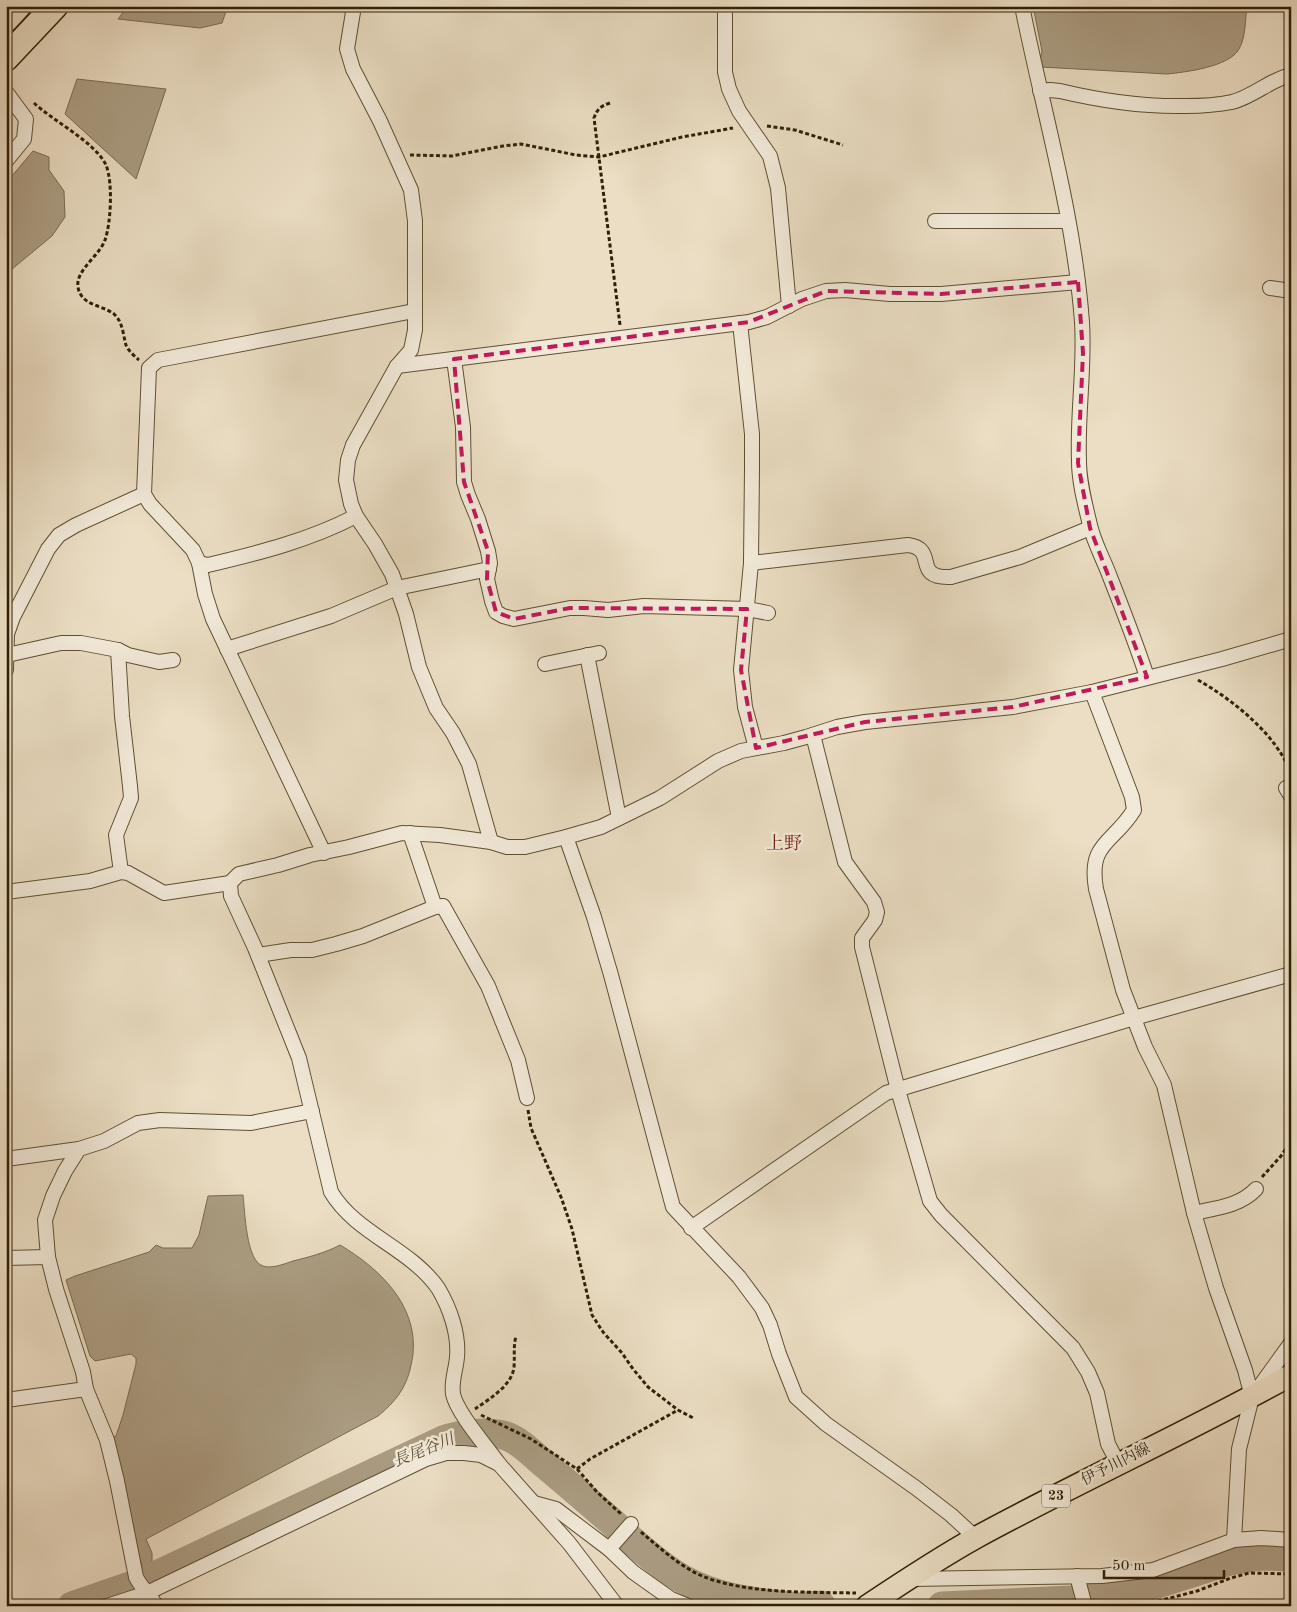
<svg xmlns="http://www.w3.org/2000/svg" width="1297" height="1612" viewBox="0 0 1297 1612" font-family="'Old Standard TT','Noto Serif JP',serif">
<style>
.water{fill:#ab9d83;stroke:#7a6b50}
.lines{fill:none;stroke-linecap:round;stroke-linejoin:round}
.river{stroke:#ab9d83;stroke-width:29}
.minor-casing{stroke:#5f4f34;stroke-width:16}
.primary-casing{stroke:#301f04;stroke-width:24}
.motorway-casing{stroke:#301f04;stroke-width:28}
.path{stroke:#301f04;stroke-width:3;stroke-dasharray:4 2.5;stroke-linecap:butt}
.minor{stroke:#f2ead9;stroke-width:14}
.primary{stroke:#ebdec4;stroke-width:21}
.motorway{stroke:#ebdec4;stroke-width:25}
.marked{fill:none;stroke:#c2185b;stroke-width:4;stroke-dasharray:10 6;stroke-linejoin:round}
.labels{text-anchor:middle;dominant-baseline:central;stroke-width:5;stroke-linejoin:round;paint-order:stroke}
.shield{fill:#f2ead9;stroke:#6a5c44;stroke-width:1}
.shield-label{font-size:14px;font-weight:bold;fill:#301f04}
.street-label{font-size:15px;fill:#301f04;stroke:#f2ead9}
.water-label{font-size:16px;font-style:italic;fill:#5b4b30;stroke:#f2ead9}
.quarter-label{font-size:18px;fill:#7a1f14;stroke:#f2ead9}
</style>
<rect width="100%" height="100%" fill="#ebdec4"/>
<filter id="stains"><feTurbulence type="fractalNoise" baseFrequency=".004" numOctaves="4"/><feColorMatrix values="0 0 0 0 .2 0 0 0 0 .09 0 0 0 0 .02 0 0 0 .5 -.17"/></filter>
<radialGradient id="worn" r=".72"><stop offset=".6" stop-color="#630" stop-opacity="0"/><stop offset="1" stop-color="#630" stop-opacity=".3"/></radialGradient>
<g class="water">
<polygon points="128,6 228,6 222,23 200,28 118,19"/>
<path d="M1033,6H1247C1245,20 1246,37 1239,49C1229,67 1186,72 1167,74L1041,67L1040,60L1042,51Z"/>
<polygon points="77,79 166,89 136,179 65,114"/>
<polygon points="33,151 49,157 49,170 64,191 65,217 52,236 6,274 6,183"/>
<path d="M243,1195C245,1212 246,1261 263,1266C272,1269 284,1264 293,1261C309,1257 325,1253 340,1245C379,1268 418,1305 413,1354C409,1383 400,1398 378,1416L146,1539L152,1553V1568L156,1578L149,1581C143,1573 143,1563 137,1555L112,1437L116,1436L123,1415L136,1364V1358L131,1354L95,1361L90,1356L66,1280L75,1276L149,1252L156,1245L163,1248H192L199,1235L208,1196Z"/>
</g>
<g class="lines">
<g class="river">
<path d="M148,1579L443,1440C460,1434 488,1430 506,1436C521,1441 532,1454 543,1463C567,1483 590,1503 613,1523C634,1543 656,1563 681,1578C715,1598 754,1602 791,1606"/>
<polyline points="72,1606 130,1586"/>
<polyline points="804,1606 821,1605"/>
<polyline points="942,1606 1071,1600 1145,1588 1230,1561 1261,1556 1291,1557"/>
</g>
<defs>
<g id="minor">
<polyline points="354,6 347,49 353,69 380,121 411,190 415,221 415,330 411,350 397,366 353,445 348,460 346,480 351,504 356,516 375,544 392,574 406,614 419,667 436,708 453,733 469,764 491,842"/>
<polyline points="725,6 725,72 729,89 739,111 770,156 778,188 789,306"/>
<path d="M1022,6C1043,111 1074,214 1082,322C1085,368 1077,415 1079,461C1079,482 1085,504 1090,525C1094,543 1104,560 1110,577C1123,610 1136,643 1147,677"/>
<path d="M1040,91L1050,90L1060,91C1102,101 1143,107 1186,106C1201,106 1217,105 1232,102C1255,96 1269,80 1291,75"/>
<polyline points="6,92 26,119 24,139 6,161"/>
<polyline points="935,221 1068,221"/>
<polyline points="1270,288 1291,291"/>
<polyline points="740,323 752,434 752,469 751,563 741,670 745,707 756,748"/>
<polyline points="454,359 463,427 464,482 468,495 478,519 488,551 490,563 487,579 492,601 496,612 503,616 514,619 570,608 584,608 608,610 644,606 713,608 747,609 768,613"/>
<polyline points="397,366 749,322 767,317 802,299 826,291 845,290 890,294 941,294 1078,282"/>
<path d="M199,563L208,565C259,553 310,540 356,516"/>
<path d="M751,563L908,545C939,549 911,579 951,577L1020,557L1090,528"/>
<polyline points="227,649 331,616 397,588 489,569"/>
<polyline points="118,650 122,716 130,786 131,798 116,835 121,872"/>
<polyline points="7,655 61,643 81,643 118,650 128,655 159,662 173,660"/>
<polyline points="587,655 619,818"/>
<polyline points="545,664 599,653"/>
<polyline points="6,670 7,634 13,617 48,549 59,535 76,525 144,494"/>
<path d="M1092,692L1132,797L1134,810C1113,844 1088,842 1096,889L1123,990L1145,1047L1164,1085L1194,1213L1216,1288L1245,1370L1252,1397"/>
<polyline points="813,735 845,862 874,902 877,912 875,920 862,938 862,947 898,1090 930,1201 941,1215 1073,1348 1088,1372 1097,1393 1108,1444 1118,1463"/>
<polyline points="1291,786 1286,788 1291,796"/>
<polyline points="410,833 435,907"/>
<polyline points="566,837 594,917 611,975 673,1207 739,1277 762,1308 770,1325 779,1354 796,1397 826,1424 916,1488 951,1515 976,1538"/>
<polyline points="324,853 213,619 205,594 199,563 193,550 150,504 144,494 149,368 158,360 174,357 414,311"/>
<polyline points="6,892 90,881 121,872 128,873 164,893 230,883"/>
<polyline points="258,955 291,950 312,950 336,944 363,936 435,907 443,906 488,986 518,1060 527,1098"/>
<polyline points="6,1159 79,1149"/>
<path d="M1194,1213C1216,1208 1240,1206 1256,1189"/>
<polyline points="691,1228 886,1093 1134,1018 1291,974"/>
<polyline points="48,1257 45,1220 53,1196 65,1171 79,1149 104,1141 138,1123 160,1120 251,1123 312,1111"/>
<path d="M6,1258L48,1257L56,1289L83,1372L86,1389L107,1440L117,1481L136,1577C141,1588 151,1595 156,1606"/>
<polyline points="6,1400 86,1389"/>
<path d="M499,1464C487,1447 457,1413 453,1394C451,1381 456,1370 457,1357C459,1334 450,1308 438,1288C410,1248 356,1234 331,1192L299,1058L255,948L231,896L230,883L239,874L278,865L310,855L349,847L402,833L440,835L491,842L507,847H525L566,837L601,827L660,798L718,761L741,751L784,743L806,737L837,727L865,722L1013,707L1092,692L1222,659L1291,639"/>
<polyline points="534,1503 556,1509 609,1549 633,1572 671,1599 688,1606"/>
<polyline points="1234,1540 1239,1449 1252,1397 1291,1343"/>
<polyline points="609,1549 631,1524"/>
<polyline points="1077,1576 1085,1606"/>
<polyline points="910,1579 1102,1576 1153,1570 1234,1540 1261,1538 1291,1540"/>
<polyline points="107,1606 147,1593 426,1459 446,1453 464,1453 481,1455 499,1464 569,1543 617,1606"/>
</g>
<path id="primary" d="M867,1606C903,1582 939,1558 977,1537C1080,1481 1188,1432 1291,1375"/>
<g id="motorway">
<polyline points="6,19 18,6"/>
<polyline points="6,58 55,6"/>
</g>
</defs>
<use href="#minor" class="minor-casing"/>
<use href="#primary" class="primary-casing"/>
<use href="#motorway" class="motorway-casing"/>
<g class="path">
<path d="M34,103C53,121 95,142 106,165C113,182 111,223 105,240C98,259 68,274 81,295C88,306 104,306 114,314C123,322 123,335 126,345C128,350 134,356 139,360"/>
<path d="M610,103C601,106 597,109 594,118L620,325"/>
<polyline points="767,126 795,130 843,145"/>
<polyline points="410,155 452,156 503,146 521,144 576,155 599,157 682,137 733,128"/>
<path d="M1198,680C1233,700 1276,734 1291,773"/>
<polyline points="528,1110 531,1128 561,1197 572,1229 592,1315 603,1332 622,1353 633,1369 648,1387 678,1410 695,1419"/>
<polyline points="1262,1177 1281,1156 1287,1147 1291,1145"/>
<path d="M475,1409C489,1399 512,1386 514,1367C515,1356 513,1348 516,1336"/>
<polyline points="481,1415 531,1439 577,1469 597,1492 621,1514"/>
<polyline points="577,1469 590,1459 678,1410"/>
<path d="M641,1532C659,1547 678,1565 700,1575C743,1594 809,1592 856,1593"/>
<polyline points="1139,1606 1197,1591 1231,1578 1249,1573 1291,1574"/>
</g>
<use href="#minor" class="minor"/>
<use href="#primary" class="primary"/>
<use href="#motorway" class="motorway"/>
</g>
<path class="marked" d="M1078,282L1083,353L1078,463L1090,528L1147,677L1013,707L865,722L756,748L741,670L747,609L570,608L514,619L496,612L487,579L488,551L464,482L454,359L749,322L826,291L941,294Z"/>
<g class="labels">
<rect class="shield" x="1042" y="1484.5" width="28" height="23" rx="4"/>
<g class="shield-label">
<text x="1056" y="1496">23</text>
</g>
<g class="street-label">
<text transform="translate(1116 1465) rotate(-27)">伊予川内線</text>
</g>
<g class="water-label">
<text transform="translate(424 1451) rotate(-22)">長尾谷川</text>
</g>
<g class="quarter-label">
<text x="784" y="844">上野</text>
</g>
</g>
<rect width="1297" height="1612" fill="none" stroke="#ebdec4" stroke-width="25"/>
<rect x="8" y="8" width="1282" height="1597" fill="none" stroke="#301f04" stroke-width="2.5"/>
<rect x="12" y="12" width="1272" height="1587" fill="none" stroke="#301f04"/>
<path d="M1104 1570v8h120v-8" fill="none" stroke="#301f04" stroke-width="2.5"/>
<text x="1112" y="1570" font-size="15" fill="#301f04" stroke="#f2ead9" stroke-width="4" paint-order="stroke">50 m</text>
<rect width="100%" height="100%" filter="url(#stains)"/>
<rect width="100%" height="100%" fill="url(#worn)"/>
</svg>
